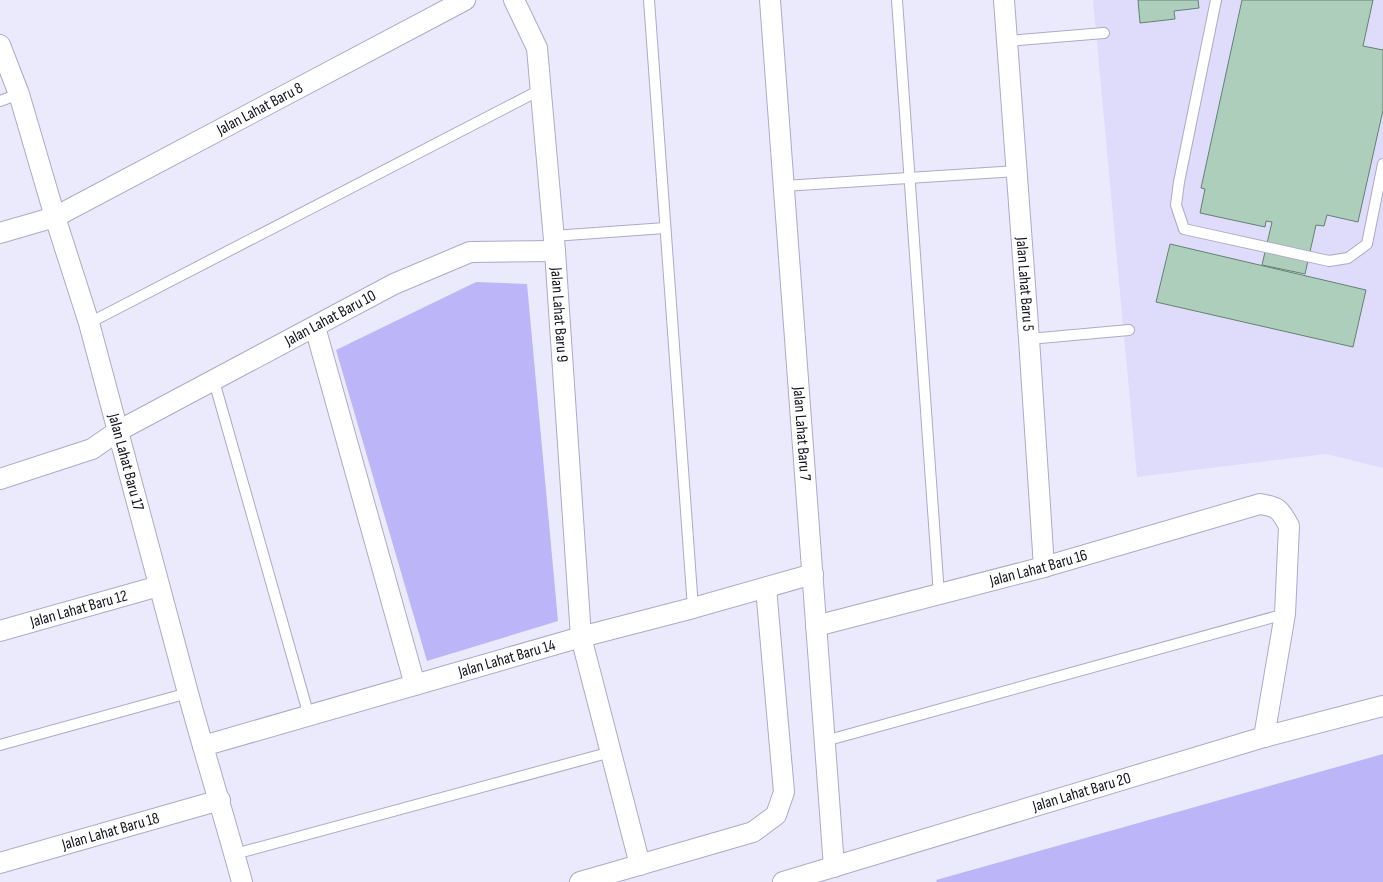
<svg xmlns="http://www.w3.org/2000/svg" width="1383" height="882" viewBox="0 0 1383 882" font-family="'Sofia Sans Condensed',sans-serif">
<style>
.built{fill:#dfdcfb}
.green{fill:#bcb5f8}
.building{fill:#aecebc;stroke:#638170}
.lines{fill:none;stroke-linecap:round;stroke-linejoin:round}
.service-casing{stroke:#acaac7;stroke-width:12}
.minor-casing{stroke:#acaac7;stroke-width:22}
.service{stroke:#fff;stroke-width:10}
.minor{stroke:#fff;stroke-width:20}
.labels{text-anchor:middle;dominant-baseline:central;stroke-width:4.5;stroke-linejoin:round;paint-order:stroke}
.street-label{font-size:16px;fill:#13121c;stroke:#ebeafd}
</style>
<rect width="100%" height="100%" fill="#ebeafd"/>
<polygon class="built" points="1093,0 1383,0 1383,468 1326,454 1137,477"/>
<g class="green">
<polygon points="476,282 527,284 558,621 427,661 336,350"/>
<polygon points="1383,754 1383,882 937,882 936,880"/>
</g>
<g class="building">
<polygon points="1138,0 1198,0 1199,8 1174,11 1175,19 1140,23"/>
<polygon points="1242,0 1373,0 1363,46 1383,50 1383,110 1358,222 1327,215 1324,226 1316,225 1305,274 1262,265 1272,222 1266,221 1265,227 1200,213 1205,189 1201,188"/>
<polygon points="1170,244 1366,290 1353,347 1156,302"/>
</g>
<g class="lines">
<defs>
<g id="service">
<polyline points="649,0 693,608"/>
<polyline points="897,0 939,595"/>
<polyline points="1216,0 1179,182 1176,205 1184,229 1329,261 1348,258 1367,244 1383,164"/>
<polyline points="1008,41 1104,33"/>
<polyline points="0,101 19,94"/>
<polyline points="784,186 1017,171"/>
<polyline points="553,236 665,228"/>
<polyline points="89,323 540,90"/>
<polyline points="1029,339 1129,330"/>
<polyline points="214,381 309,716"/>
<polyline points="825,741 1285,614"/>
<polyline points="0,745 188,693"/>
<polyline points="235,854 611,752"/>
</g>
<g id="minor">
<path id="s1" d="M514,0L537,48L555,251L581,637L640,865"/>
<path id="s2" d="M770,0L834,867"/>
<path id="s3" d="M1004,0L1029,339L1044,567"/>
<path id="s4" d="M0,45L19,94L55,217L89,323L188,693C205,756 225,819 242,882"/>
<path id="s5" d="M0,233L55,217L465,0"/>
<polyline points="315,327 415,685"/>
<path id="s6" d="M0,479L92,449L118,431L394,284L470,252L555,251"/>
<path id="s7" d="M816,626L1044,567L1260,504C1278,507 1280,509 1289,526L1285,614L1264,737"/>
<path id="s8" d="M0,631L159,586"/>
<path id="s9" d="M203,746L581,637L693,608L813,574"/>
<path id="s10" d="M0,863L220,800"/>
<polyline points="580,882 753,832 776,815 784,792 766,588"/>
<path id="s11" d="M783,882L1264,737L1383,706"/>
</g>
</defs>
<use href="#service" class="service-casing"/>
<use href="#minor" class="minor-casing"/>
<use href="#service" class="service"/>
<use href="#minor" class="minor"/>
</g>
<g class="labels">
<g class="street-label">
<text stroke="none"><textPath href="#s5" startOffset="289">Jalan Lahat Baru 8</textPath></text>
<text stroke="none"><textPath href="#s3" startOffset="285">Jalan Lahat Baru 5</textPath></text>
<text stroke="none"><textPath href="#s1" startOffset="321">Jalan Lahat Baru 9</textPath></text>
<text stroke="none"><textPath href="#s6" startOffset="369">Jalan Lahat Baru 10</textPath></text>
<text stroke="none"><textPath href="#s2" startOffset="435">Jalan Lahat Baru 7</textPath></text>
<text stroke="none"><textPath href="#s4" startOffset="436">Jalan Lahat Baru 17</textPath></text>
<text stroke="none"><textPath href="#s7" startOffset="230">Jalan Lahat Baru 16</textPath></text>
<text stroke="none"><textPath href="#s8" startOffset="82">Jalan Lahat Baru 12</textPath></text>
<text stroke="none"><textPath href="#s9" startOffset="316">Jalan Lahat Baru 14</textPath></text>
<text stroke="none"><textPath href="#s11" startOffset="312">Jalan Lahat Baru 20</textPath></text>
<text stroke="none"><textPath href="#s10" startOffset="115">Jalan Lahat Baru 18</textPath></text>
</g>
</g>
</svg>
